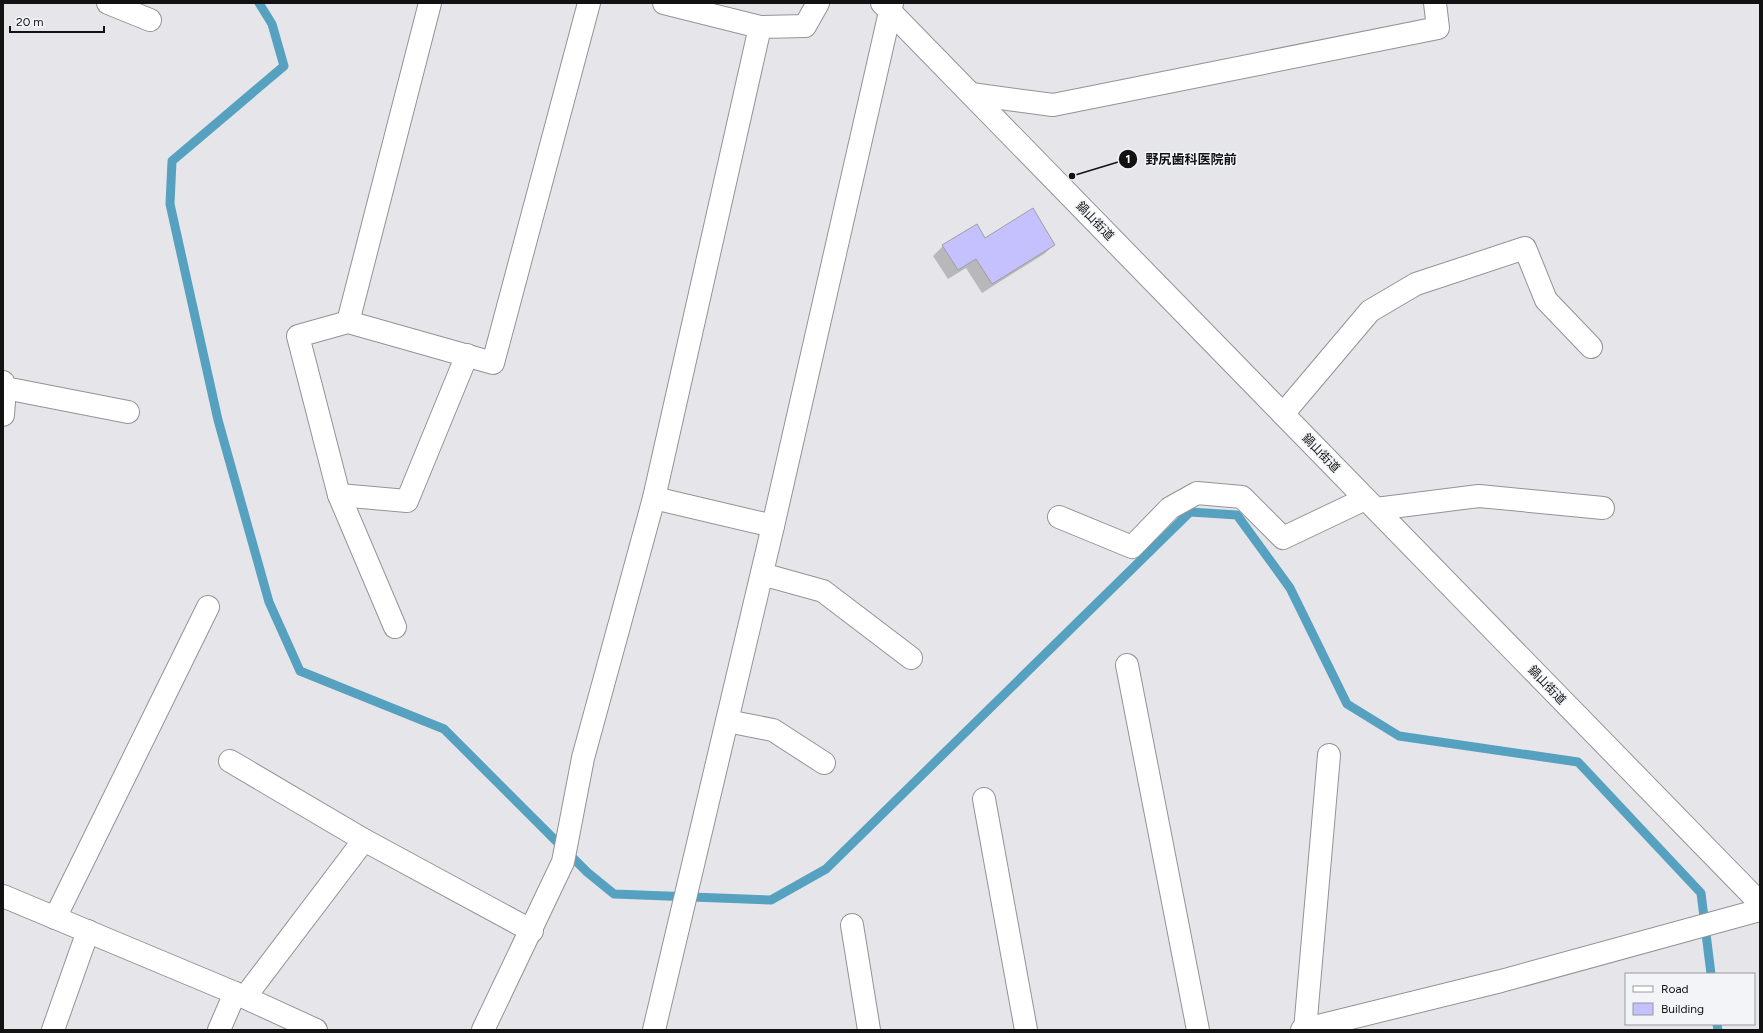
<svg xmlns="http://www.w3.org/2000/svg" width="1763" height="1033" viewBox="0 0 1763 1033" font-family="Figtree,'Noto Sans JP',sans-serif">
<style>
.shadow{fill:#0003}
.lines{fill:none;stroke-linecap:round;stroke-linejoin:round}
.stream{stroke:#57a1c0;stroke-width:9}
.building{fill:#c5c0fe;stroke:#9e9ea2}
.minor-casing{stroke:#939397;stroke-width:24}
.minor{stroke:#fff;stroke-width:22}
.labels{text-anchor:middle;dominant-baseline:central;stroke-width:3;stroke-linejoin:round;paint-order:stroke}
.street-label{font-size:12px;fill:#121213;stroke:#f3f4f8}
.leader{fill:none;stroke:#121213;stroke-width:1.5}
.callout-dot{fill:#121213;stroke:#f3f4f8;stroke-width:1.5}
.mark-label{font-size:12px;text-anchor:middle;font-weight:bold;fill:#fff}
.callout-label{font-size:13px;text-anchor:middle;font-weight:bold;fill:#121213;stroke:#f3f4f8;stroke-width:3;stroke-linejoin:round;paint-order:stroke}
</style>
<rect width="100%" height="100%" fill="#e6e6ea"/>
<polygon class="shadow" points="985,240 1054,245 1044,254 982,293 966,268 948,279 933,256 943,246"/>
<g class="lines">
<g class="stream">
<polyline points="259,3 272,24 284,66 172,161 170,204 218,420 269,602 300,671 444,729 587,872 614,894 771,900 826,869 1190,512 1237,515 1290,588 1347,704 1399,736 1578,762 1701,893 1711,974"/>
<polyline points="1717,1024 1718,1030"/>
</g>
</g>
<polygon class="building" points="1033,208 1055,245 992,284 976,259 958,270 942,245 977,224 985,238"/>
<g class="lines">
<defs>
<g id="minor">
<polyline points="108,3 150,20"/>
<polyline points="430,3 348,322 493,363 589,3"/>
<polyline points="664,3 760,27 805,26 818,3"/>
<polyline points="882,3 1760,903"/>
<polyline points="971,94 1053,105 1438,28 1435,3"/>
<polyline points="348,322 298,336 339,495 407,501 467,355"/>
<polyline points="3,382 5,388 3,415"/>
<polyline points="5,388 128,412"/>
<polyline points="1283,414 1370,311 1416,284 1525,248 1546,300 1591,347"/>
<polyline points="339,495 395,627"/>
<polyline points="654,498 760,27"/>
<polyline points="1376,509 1479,496 1603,508"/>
<polyline points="1059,517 1132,547 1170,508 1197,493 1242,497 1283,538 1365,499"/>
<polyline points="762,574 823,591 911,658"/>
<polyline points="1127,665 1198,1030"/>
<polyline points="727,721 773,730 824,763"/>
<polyline points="230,761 364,840"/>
<polyline points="984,799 1026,1030"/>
<polyline points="3,896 235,993 316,1030"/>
<polyline points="55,918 208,607"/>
<polyline points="852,925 869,1030"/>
<polyline points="245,997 364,840 532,931"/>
<polyline points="53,1030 88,931"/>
<polyline points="219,1030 235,993"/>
<polyline points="483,1030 563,862 583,758 654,498 773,526"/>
<polyline points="654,1030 773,526 892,3"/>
<polyline points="1302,1030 1501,981 1760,910"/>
<polyline points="1305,1030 1329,755"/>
</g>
</defs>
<use href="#minor" class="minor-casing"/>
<use href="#minor" class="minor"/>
</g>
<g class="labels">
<g class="street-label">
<text transform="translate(1095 221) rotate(46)">鍋山街道</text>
<text transform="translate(1321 453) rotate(46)">鍋山街道</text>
<text transform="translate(1547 685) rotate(46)">鍋山街道</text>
</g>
</g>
<path class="leader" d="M1072 176L1128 159"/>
<g class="callout-dot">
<circle cx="1072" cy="176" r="4"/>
<circle cx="1128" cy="159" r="10"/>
</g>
<g class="mark-label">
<text x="1128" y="163">1</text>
</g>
<g class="callout-label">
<text x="1191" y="164">野尻歯科医院前</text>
</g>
<rect width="1763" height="1033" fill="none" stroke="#121213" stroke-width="8"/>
<rect x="1625" y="973" width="130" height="52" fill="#f3f4f8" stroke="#999a9c"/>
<rect x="1633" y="986" width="20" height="6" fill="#ffffff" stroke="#999a9c"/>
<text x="1661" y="993" font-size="12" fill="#121213">Road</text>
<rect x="1633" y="1003" width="20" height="12" fill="#c5c0fe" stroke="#999a9c"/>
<text x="1661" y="1013" font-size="12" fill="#121213">Building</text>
<path d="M10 26v6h94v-6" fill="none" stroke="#121213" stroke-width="2"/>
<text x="16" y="26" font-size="12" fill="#121213" stroke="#f3f4f8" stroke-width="3" paint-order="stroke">20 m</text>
</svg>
